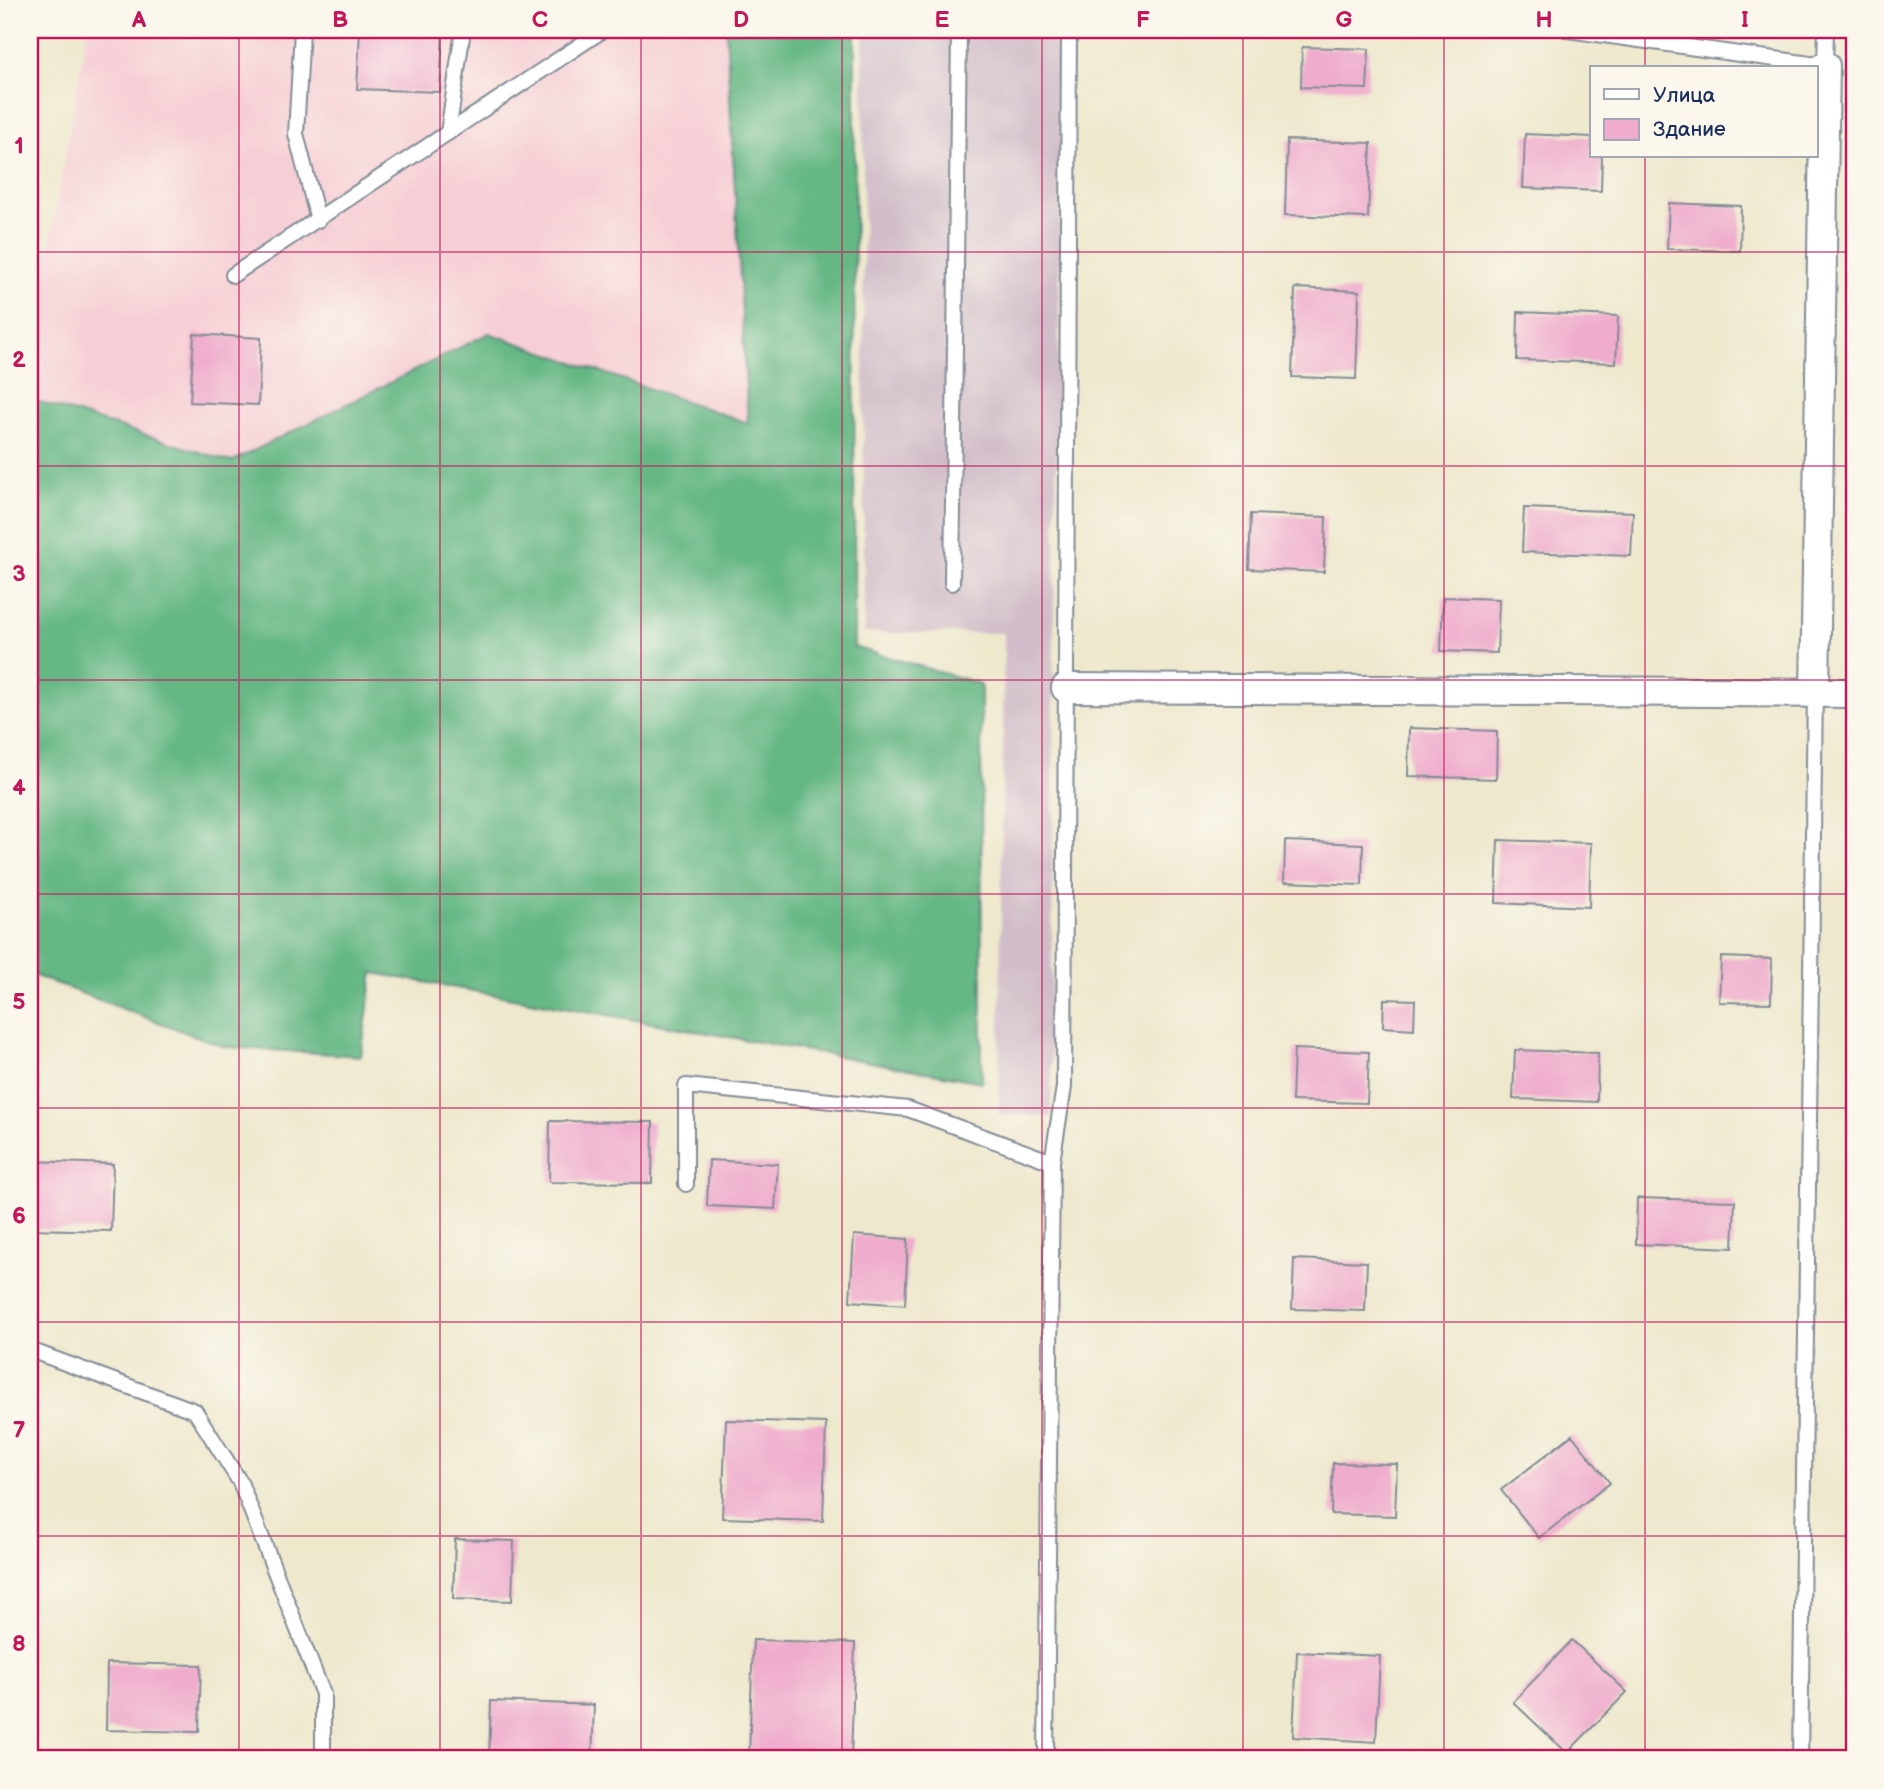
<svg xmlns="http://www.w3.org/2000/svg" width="1884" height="1789" viewBox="0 0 1884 1789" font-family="'Balsamiq Sans',sans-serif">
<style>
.built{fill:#f6cfd6}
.industrial{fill:#d1bdc9}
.forest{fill:#65b784;stroke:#407371;stroke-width:2}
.building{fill:#efaccc}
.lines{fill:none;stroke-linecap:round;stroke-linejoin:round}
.lane-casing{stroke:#848c96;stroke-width:18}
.street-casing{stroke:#848c96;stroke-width:32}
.lane{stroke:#fff;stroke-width:14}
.street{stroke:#fff;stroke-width:28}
.grid{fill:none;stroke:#c2185b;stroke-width:2;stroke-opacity:0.55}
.neatline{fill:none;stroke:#c2185b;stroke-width:2.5}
.grid-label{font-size:23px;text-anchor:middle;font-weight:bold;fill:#c2185b}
</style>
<rect width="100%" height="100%" fill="#fbf7ec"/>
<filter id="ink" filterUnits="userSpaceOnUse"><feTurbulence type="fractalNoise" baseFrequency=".0143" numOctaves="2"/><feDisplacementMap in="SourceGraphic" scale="14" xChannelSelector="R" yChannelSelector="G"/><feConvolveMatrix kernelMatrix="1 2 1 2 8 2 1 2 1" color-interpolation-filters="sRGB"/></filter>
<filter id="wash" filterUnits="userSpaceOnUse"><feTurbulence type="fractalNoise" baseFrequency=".00686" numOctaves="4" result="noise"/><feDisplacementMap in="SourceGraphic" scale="28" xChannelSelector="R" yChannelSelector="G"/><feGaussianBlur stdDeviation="1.57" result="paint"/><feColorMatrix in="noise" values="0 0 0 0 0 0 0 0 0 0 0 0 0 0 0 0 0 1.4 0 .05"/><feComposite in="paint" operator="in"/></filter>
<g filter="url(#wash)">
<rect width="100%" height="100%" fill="#eee8cd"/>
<polygon class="built" points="87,30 726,30 749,423 489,333 231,462 30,399 30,359"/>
<polygon class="industrial" points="863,30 1030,30 1063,50 1054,618 1051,1116 999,1115 1004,633 864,633"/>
<polygon class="forest" points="726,30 855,30 854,647 981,684 982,1082 373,973 361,1056 225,1047 30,974 30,399 231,462 489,333 748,423"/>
<g id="blocks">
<g class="building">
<polygon points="360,30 443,30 440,92 357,89"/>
<polygon points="1302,47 1369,49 1367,89 1301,87"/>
<polygon points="1525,134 1592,137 1592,156 1602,156 1601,191 1523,188"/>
<polygon points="1287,140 1371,143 1368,218 1285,215"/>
<polygon points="1669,203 1741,206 1740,251 1667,249"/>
<polygon points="1295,288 1359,291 1356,379 1292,377"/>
<polygon points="1518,312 1618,316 1616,363 1517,360"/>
<polygon points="194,334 261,338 258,405 190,402"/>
<polygon points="1524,508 1633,512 1631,556 1522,552"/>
<polygon points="1251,514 1326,517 1324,572 1249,569"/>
<polygon points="1443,597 1499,599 1497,653 1441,651"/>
<polygon points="1409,728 1497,731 1496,779 1408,776"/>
<polygon points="1498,840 1591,843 1589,907 1496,903"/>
<polygon points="1285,841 1363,844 1362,885 1284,882"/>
<polygon points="1721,957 1772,959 1771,1003 1719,1002"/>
<polygon points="1384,999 1415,1000 1414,1029 1383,1027"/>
<polygon points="1294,1049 1369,1052 1367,1103 1292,1101"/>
<polygon points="1515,1050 1598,1053 1597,1102 1513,1099"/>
<polygon points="550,1121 653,1122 652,1183 549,1182"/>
<polygon points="709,1160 778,1164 775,1209 707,1206"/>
<polygon points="30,1161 113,1164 111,1231 30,1229"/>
<polygon points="1637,1198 1735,1201 1733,1248 1636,1244"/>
<polygon points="854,1235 908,1239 905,1305 850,1301"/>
<polygon points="1294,1259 1367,1262 1365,1311 1292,1309"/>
<polygon points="726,1420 826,1423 823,1521 722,1518"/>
<polygon points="1572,1435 1610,1483 1539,1538 1501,1490"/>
<polygon points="1333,1463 1397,1464 1395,1516 1331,1514"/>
<polygon points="455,1539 514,1541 512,1601 453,1599"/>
<polygon points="753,1640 855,1643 851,1759 749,1757"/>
<polygon points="1572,1640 1627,1692 1567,1753 1513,1702"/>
<polygon points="1297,1652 1380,1656 1376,1742 1293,1737"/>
<polygon points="107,1663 201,1665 199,1732 106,1730"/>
<polygon points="491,1701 594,1705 592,1759 489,1759"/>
</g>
</g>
</g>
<g filter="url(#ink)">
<use href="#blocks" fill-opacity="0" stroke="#848c96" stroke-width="2"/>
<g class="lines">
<defs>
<g id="lane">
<polyline points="302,30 296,134 318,220"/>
<polyline points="1568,30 1825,66 1826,30"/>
<polyline points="448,133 463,30"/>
<polyline points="233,275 603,30"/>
<polyline points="952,583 959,30"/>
<polyline points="686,1184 686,1086 908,1109 1052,1162"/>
<polyline points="30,1350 195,1411 240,1482 323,1694 323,1759"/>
<polyline points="1046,1759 1052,1162 1064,1087 1069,30"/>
<polyline points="1800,1759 1815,693"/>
</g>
<g id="street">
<polyline points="1066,688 1854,693"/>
<polyline points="1815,693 1825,66"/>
</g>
</defs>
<use href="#lane" class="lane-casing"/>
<use href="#street" class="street-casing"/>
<use href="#lane" class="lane"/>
<use href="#street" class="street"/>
</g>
</g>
<path class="grid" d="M239,30V1759M440,30V1759M641,30V1759M842,30V1759M1042,30V1759M1243,30V1759M1444,30V1759M1645,30V68M1645,156V1759M30,252H1854M30,466H1854M30,680H1854M30,894H1854M30,1108H1854M30,1322H1854M30,1536H1854"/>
<rect width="1884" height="1789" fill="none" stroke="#fbf7ec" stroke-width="77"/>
<rect x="1590" y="66" width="228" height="91" fill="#fbf7ec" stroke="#a1a7b3" stroke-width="2"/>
<rect x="1604" y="89" width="35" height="10" fill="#ffffff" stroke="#a1a7b3" stroke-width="2"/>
<text x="1653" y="102" font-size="21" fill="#1b2f5e">Улица</text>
<rect x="1604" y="119" width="35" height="21" fill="#efaccc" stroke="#a1a7b3" stroke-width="2"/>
<text x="1653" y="136" font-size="21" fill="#1b2f5e">Здание</text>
<rect x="38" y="38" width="1808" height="1712" class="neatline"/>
<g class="grid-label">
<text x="139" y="27">A</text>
<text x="340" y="27">B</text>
<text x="540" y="27">C</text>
<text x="741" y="27">D</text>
<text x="942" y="27">E</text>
<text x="1143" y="27">F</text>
<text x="1344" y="27">G</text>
<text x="1544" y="27">H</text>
<text x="1745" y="27">I</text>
<text x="19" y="153">1</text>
<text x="19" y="367">2</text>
<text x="19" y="581">3</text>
<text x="19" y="795">4</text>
<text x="19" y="1009">5</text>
<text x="19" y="1223">6</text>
<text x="19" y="1437">7</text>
<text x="19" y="1651">8</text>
</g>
</svg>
